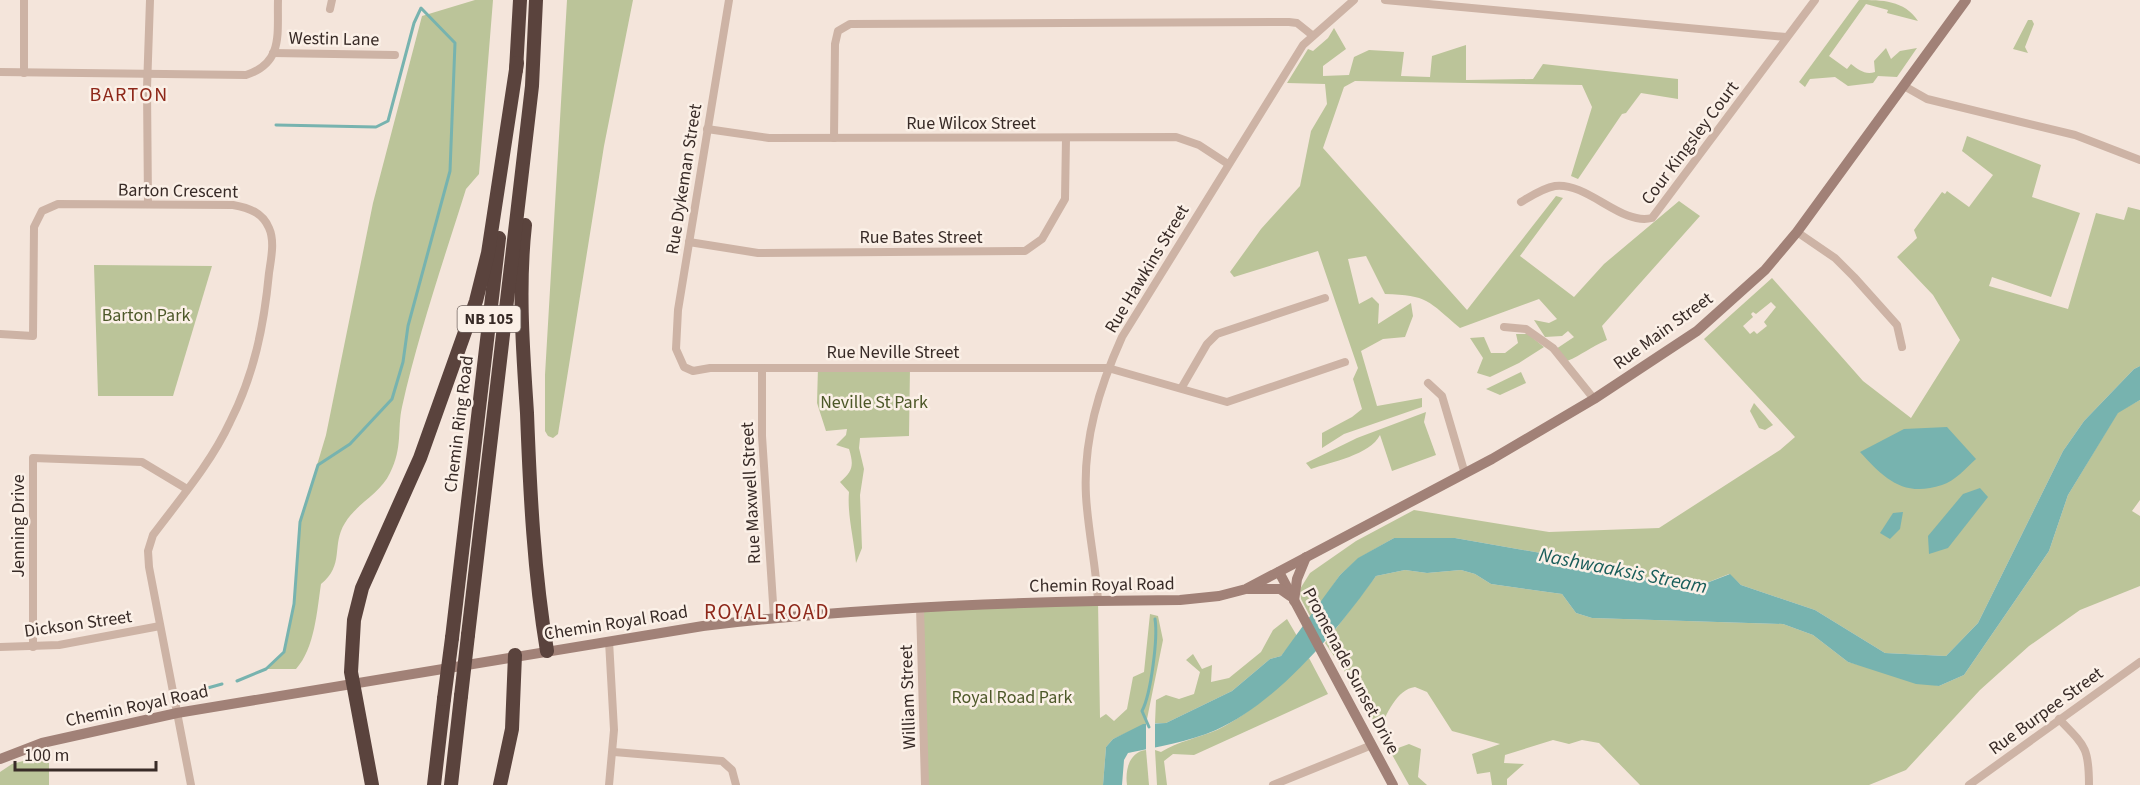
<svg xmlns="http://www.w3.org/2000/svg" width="2140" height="785" viewBox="0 0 2140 785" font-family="'Source Sans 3',sans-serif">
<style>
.green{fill:#bbc499;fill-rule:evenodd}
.water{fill:#77b3af}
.pier{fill:#f4e5db}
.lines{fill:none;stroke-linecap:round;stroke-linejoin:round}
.stream{stroke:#77b3af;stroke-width:3}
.street{stroke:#cdb3a5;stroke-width:8}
.secondary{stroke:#a18177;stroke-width:10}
.highway{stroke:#5a433d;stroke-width:14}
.highway-bridge{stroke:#5a433d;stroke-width:14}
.labels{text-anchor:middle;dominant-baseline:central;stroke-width:5;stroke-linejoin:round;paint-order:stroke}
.shield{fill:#fbf0e7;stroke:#726661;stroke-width:1.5}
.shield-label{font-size:16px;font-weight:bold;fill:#382b27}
.street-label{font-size:18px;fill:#382b27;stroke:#fbf0e7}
.park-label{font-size:18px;fill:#4d5829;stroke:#fbf0e7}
.neighbourhood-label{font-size:20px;letter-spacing:1.5px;fill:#8e281a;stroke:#fbf0e7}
.water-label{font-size:20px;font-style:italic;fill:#195d5a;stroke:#fbf0e7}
.quarter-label{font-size:21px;letter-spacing:1.5px;fill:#8e281a;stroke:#fbf0e7}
</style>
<rect width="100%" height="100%" fill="#f4e5db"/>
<g class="green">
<path d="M475,0H493L479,174L466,189C444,259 418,335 402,407C397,430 403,447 390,473C380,494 357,503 345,523C331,545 345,565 321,584C317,610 315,648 296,669H266L284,652L294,604L300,522L326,435L373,203L422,16Z"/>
<polygon points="567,0 633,0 604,146 558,434 553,438 548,436 545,431 545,375"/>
<path d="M1859,0C1882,0 1904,0 1918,21L1887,13L1888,10L1866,4L1829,56L1847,69L1851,64C1859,70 1865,75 1875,72L1874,61L1886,48L1891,59L1900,51L1917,48L1897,77L1878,76L1873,83L1848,86L1835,77L1810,79L1805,87L1799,82Z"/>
<polygon points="2028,20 2032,20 2034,24 2025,47 2028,53 2013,49"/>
<path d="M1334,28L1346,49L1323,66V76L1349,75L1354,57L1369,50L1404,52L1401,76L1430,77L1432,56L1466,45V80L1533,79L1543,64L1678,79V99L1641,93L1626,113L1622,114L1578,179L1571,176L1592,107L1582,85L1355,81L1344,87L1323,148L1467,310L1556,196L1563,198L1520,256L1574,297L1604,264L1679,201L1700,216L1602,326L1607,340C1590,347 1582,355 1567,361L1556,349L1574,337L1568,331L1562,336L1545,337L1534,320L1549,323L1557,319L1539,299L1460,328C1428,301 1428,295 1385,294L1366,256L1348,259L1359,304L1372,297L1379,304L1378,324L1411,303L1413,316L1405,337L1383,339L1361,351L1377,406L1422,398V407L1344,434L1322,448V433L1352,417L1362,409L1353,379L1358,368L1318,251L1234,277L1230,272L1261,229L1300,186L1311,131L1327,104L1325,84L1287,83L1308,49L1313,51L1328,38Z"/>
<path d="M1967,136L2041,165L2032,197L2080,213L2051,297L1992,277L1989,286L2068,309L2096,213L2124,220L2128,207L2140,210V366L2134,369L2084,421L2063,451L1978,623L1946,656L1885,653L1815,610L1741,585L1729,574L1691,589L1552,555L1455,538H1394L1359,558L1340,575L1311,618L1301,599L1300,589L1310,573L1356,541L1414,510L1549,532L1659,528L1780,450L1795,437L1704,339L1772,278L1863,381L1911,418L1960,340L1933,295L1897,257L1917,238L1914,230L1942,192L1945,194L1947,191L1969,207L1993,175L1962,151ZM1771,302L1776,307L1764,322L1767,326L1757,334L1754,331L1750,334L1743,326L1753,317L1751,314L1753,312L1756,314Z"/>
<polygon points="94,265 212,266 173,396 98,396"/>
<polygon points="1516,334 1528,334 1544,347 1519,363 1490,377 1477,373 1483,358 1470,338 1484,337 1491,353 1505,353 1518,343"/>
<path d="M818,367H910L909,436L860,438L859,448L864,469L860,495L862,548L856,563C854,539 847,515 849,492L840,482C853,471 854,465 849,449L836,445L846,435L847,429L826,431L817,403Z"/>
<polygon points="1521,372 1526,383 1500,395 1486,389"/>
<path d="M2140,400V500L2132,511L2140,516V586L2080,610L2029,646L1980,690L1906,770L1869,785H1640L1599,743L1582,740L1569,744L1553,740L1505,755L1504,763L1524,764L1507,779V785H1492L1490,772L1477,774L1472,754L1500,744L1452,731L1427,692L1415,687C1397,689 1386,715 1379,731L1354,685L1325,643L1376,576L1405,570L1427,573L1461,570L1475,574L1491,584L1562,594L1576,613L1592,618L1783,624L1813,635L1848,662L1939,686L1964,675L2049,551L2068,495L2118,412Z"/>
<polygon points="1754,403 1773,425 1765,430 1759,428 1750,411"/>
<path d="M1426,412L1424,422L1436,455L1392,471L1380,435C1370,455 1331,462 1311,469L1306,463L1357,438Z"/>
<polygon points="1098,601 1100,718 1106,714 1114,721 1127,709 1133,677 1144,672 1150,614 1158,616 1163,640 1146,724 1113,739 1106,747 1103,785 925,785 920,607"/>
<polygon points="1287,619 1297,636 1281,656 1270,659 1232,691 1166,723 1155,723 1156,700 1166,695 1179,699 1194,694 1200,672 1186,660 1193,654 1202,669 1212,665 1211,682 1229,678 1261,652 1273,630"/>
<path d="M1309,658L1328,694L1194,755L1173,754L1164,761L1167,785H1157L1155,750L1161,752C1179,741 1198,738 1217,730C1252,713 1282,684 1309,658Z"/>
<polygon points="1409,744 1421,749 1418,777 1427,785 1409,785 1390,751"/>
<path d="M1146,750L1149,785H1127C1125,770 1129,752 1146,750Z"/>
<polygon points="49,754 49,785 0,785 0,772 12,764"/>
</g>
<g class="water">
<path d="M2140,366V400L2118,413L2068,495L2049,551L1964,675L1939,686L1916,684L1848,662L1813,635L1783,624L1592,618L1576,613L1562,594L1491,584L1475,574L1461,570L1427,573L1405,570L1376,576C1338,630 1277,703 1216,730C1188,742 1157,747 1128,753L1124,760L1122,785H1103L1106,747L1113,739L1143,724L1166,723L1232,691L1270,659L1281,656L1340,575L1358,558L1394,538H1455L1552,555L1691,589L1730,574L1741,585L1815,610L1885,653L1946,656L1978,623L2063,451L2084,421L2134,369Z"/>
<path d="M1947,427L1976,459C1967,467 1954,482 1942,485C1903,498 1884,478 1860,452L1904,429Z"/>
<polygon points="1980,488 1988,497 1948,548 1929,554 1928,536 1963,494"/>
<polygon points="1903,512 1900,529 1890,539 1880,533 1893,513"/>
</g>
<polygon class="pier" points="1155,720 1155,750 1146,750 1146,721"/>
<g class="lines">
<g class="stream">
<polyline points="237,681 266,669 284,652 294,604 300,522 318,465 350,444 392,399 403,362 408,326 450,171 455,43 421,8 414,23 388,121 376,127 276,125"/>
<polyline points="204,689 222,684"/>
<path d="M1149,727L1142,711C1151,694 1158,638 1155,619"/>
</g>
<g class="street">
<polyline points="24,0 24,73"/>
<polyline points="729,0 678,310 676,349 684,367 693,371 710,368 1108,368 1227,402 1345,362"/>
<polyline points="1385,0 1786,37"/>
<polyline points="330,9 332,0"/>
<polyline points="273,53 395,55"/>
<path d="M0,72L246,75C284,63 277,33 278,0"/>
<polyline points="1904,86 1927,99 2075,135 2140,160"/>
<polyline points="707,129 769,138 1176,137 1199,145 1228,164"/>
<polyline points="834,138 835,44 838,31 850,24 1289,22 1297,23 1312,35"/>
<path d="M1521,202C1531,196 1543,188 1555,186C1588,182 1621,226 1652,218L1815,0"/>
<polyline points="148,204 147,88 150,0"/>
<polyline points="1797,232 1835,258 1854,277 1897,325 1902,347"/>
<polyline points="689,242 758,253 1025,251 1042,239 1065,199 1066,138"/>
<polyline points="1504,327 1526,329 1553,348 1594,399"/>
<path d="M0,334L33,336L34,227L42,211L58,204L233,205C249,208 262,212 269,228C275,241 271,259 269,273C264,326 254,375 230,422C211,463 180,499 153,535L148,551L149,567L191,785"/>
<polyline points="762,368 762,436 774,618"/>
<polyline points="1428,383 1442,396 1465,474"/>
<polyline points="1182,387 1207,344 1217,334 1325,298"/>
<path d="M1098,601C1096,566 1088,531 1086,496C1083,440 1099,388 1122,337L1303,45L1354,0"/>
<polyline points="920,607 925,785"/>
<polyline points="0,647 59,645 160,626"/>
<polyline points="33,647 33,458 142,462 187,489"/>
<path d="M2059,719C2085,746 2089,747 2089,785"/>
<polyline points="614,752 722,761 732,770 736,785"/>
<polyline points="609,785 614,730 609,641"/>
<polyline points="1273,785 1372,745"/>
<polyline points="1969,785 2140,662"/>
</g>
<g class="secondary">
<polyline points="1279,572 1393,785"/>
<polyline points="1248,589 1280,589 1290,596"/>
<polyline points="1294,601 1297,579 1306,557"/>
<path d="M0,759L42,743L177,713L703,626C861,607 1020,601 1180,600L1219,596L1246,589L1492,459L1594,399L1697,331L1765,270L1797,232L1966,0"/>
</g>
<g class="highway">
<polyline points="516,70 520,0"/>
<path d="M525,225C518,288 523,351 527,413C530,493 534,573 547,651"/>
<polyline points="468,635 532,86 536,0"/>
<polyline points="452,638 499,238"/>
<polyline points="372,785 351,672 354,620 362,588 420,458 476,301 488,253 517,63"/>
<polyline points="434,785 444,699"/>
<polyline points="451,785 461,696"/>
<polyline points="500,785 512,729 515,655"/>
</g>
<g class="highway-bridge">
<polyline points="461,696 468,635"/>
<polyline points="444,699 452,638"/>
</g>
</g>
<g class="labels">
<rect class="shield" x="457.5" y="306" width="63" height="26" rx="4.5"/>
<g class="shield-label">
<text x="489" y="319">NB 105</text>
</g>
<g class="street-label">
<text transform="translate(334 39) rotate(1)">Westin Lane</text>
<text x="971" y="123">Rue Wilcox Street</text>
<text transform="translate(1690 143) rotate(-53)">Cour Kingsley Court</text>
<text transform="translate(684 179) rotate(-81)">Rue Dykeman Street</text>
<text transform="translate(178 191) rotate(1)">Barton Crescent</text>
<text x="921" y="237">Rue Bates Street</text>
<text transform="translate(1147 269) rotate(-59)">Rue Hawkins Street</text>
<text transform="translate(1663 331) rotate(-36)">Rue Main Street</text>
<text x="893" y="352">Rue Neville Street</text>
<text transform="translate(459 424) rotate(-83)">Chemin Ring Road</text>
<text transform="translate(751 493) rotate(-93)">Rue Maxwell Street</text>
<text transform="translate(18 526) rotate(-90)">Jenning Drive</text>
<text transform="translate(1102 585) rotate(-1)">Chemin Royal Road</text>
<text transform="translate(616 623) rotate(-9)">Chemin Royal Road</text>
<text transform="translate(78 624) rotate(-8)">Dickson Street</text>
<text transform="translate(1351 671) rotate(62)">Promenade Sunset Drive</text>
<text transform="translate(908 697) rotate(-92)">William Street</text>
<text transform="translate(137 706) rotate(-12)">Chemin Royal Road</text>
<text transform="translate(2046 711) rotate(-36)">Rue Burpee Street</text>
</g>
<g class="park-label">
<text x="146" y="315">Barton Park</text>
<text x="874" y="402">Neville St Park</text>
<text x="1012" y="697">Royal Road Park</text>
</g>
<g class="neighbourhood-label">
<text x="129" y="95">BARTON</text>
</g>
<g class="water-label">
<text transform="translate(1623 571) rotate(11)">Nashwaaksis Stream</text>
</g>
<g class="quarter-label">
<text x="767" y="612">ROYAL ROAD</text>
</g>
</g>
<path d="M15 761v9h141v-9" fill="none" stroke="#382b27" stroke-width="3"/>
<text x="24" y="761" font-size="18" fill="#382b27" stroke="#fbf0e7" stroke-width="4.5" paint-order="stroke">100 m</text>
</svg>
